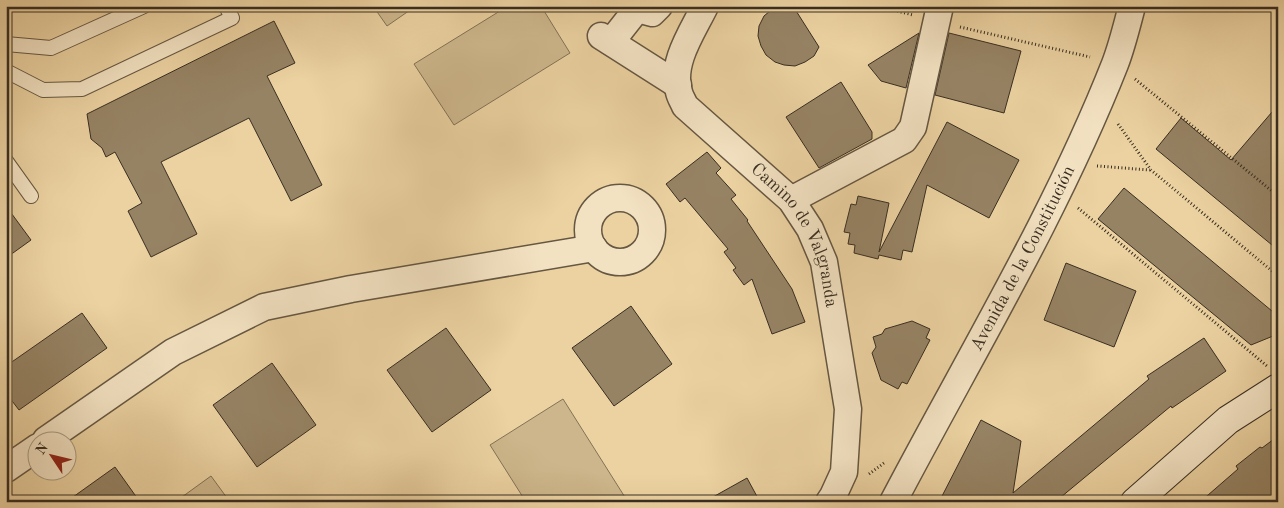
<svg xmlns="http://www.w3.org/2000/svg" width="1284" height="508" viewBox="0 0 1284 508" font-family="'Old Standard TT',serif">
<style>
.green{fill:#cdb68b;stroke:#827256}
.building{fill:#968364;stroke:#382e22}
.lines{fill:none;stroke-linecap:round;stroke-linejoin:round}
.lane-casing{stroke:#655742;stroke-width:16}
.street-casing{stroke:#655742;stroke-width:29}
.secondary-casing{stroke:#382e22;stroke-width:30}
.path{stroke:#382e22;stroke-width:3;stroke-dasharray:1 2.5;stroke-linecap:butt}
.lane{stroke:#f3e2c2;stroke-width:14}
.street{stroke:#f3e2c2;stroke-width:26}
.secondary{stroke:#f3e2c2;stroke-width:28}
.labels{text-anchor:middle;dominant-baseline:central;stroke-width:4;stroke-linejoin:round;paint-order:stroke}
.street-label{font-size:18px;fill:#382e22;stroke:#f3e2c2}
</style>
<rect width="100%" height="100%" fill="#ecd2a1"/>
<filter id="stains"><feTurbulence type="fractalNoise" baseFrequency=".004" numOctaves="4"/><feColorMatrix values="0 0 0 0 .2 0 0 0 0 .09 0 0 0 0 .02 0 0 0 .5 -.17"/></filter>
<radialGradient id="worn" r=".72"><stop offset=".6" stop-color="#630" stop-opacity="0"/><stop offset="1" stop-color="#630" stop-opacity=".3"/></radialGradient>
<g class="green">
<polygon points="373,6 416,6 387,26"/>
<polygon points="508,6 541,6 570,53 454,125 414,64"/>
<polygon points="563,399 628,502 526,502 490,445"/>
<polygon points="211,476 230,502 175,502"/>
</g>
<g class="building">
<polygon points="776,6 793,6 819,47 814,56 805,62 795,66 784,65 775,62 766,55 761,46 758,36 759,26 764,16"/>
<polygon points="274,21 295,63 267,76 322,185 291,201 249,118 161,162 197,234 151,257 128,211 142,203 115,152 106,157 102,148 91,139 87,114"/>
<polygon points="919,33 906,88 881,81 868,65"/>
<polygon points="949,33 1021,51 1004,113 935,95"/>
<polygon points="841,82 872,132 872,139 819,168 786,117"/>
<polygon points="1278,105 1278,250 1156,149 1181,118 1231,160"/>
<polygon points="947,122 1019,160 989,218 927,185 912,252 903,250 901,260 879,255 878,259 854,253 855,245 848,244 850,233 844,232 851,204 856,205 858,196 889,203 879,252"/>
<polygon points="707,152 721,168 716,173 736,195 731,199 748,220 747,221 792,289 805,322 772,334 752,279 744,285 733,270 736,268 724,252 728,249 685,198 680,202 666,184"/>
<polygon points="1124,188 1278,316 1278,334 1251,345 1098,219"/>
<polygon points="6,206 31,240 6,258"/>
<polygon points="1066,263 1136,291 1114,347 1044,320"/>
<polygon points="631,306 672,364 614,406 572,348"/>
<polygon points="82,313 107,348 19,410 6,393 6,366"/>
<polygon points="912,321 930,329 926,338 930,340 907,384 902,382 898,389 881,380 872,353 876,347 873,337 882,334 885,329"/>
<polygon points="446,328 491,390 432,432 387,370"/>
<polygon points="1204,338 1226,371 1172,408 1171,406 1055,502 939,502 981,420 1021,441 1013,493 1149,379 1147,376"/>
<polygon points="272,363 316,425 257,467 213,405"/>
<polygon points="1278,436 1278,502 1200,502 1238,469 1236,466 1260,447 1262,448"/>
<polygon points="115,467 140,502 66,502"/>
<polygon points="747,478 760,502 704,502"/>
</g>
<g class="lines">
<defs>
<g id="lane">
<polyline points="6,44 51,48 144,6"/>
<polyline points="6,71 43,90 82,89 232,18 226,6"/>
<polyline points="6,161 31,196"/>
</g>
<g id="street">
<path id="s1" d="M705,6C693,31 670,63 679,92C680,97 683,101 685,106L791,200L810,229L824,262L848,409L844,472L833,496L829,502"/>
<polyline points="601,36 678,85"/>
<polyline points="611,42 637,9 652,13 659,6"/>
<circle cx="620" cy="230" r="32"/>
<polyline points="791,200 904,140 913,127 940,6"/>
<polyline points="46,440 173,352 264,307 351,289 594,248"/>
<polyline points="6,469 38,447"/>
<path id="s2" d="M893,502C969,357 1055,216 1115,64C1122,46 1127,25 1132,6"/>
</g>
<polyline id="secondary" points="1135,502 1228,420 1278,388"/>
</defs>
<use href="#lane" class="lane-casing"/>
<use href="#street" class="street-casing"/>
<use href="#secondary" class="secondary-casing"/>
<g class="path">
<polyline points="877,6 913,15"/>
<polyline points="960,27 1090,57"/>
<polyline points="1135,79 1278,196"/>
<polyline points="1118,124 1151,170 1278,276"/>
<polyline points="1097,166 1150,170"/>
<polyline points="1078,208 1267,366"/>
<polyline points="869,474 884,463"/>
</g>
<use href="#lane" class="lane"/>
<use href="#street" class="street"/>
<use href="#secondary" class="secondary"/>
</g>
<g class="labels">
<g class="street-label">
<text stroke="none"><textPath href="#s1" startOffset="282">Camino de Valgranda</textPath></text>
<text stroke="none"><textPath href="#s2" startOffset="276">Avenida de la Constitución</textPath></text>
</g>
</g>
<rect width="1284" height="508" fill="none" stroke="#ecd2a1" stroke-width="25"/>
<rect x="8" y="8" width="1269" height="493" fill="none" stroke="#382e22" stroke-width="2.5"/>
<rect x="12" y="12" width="1259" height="483" fill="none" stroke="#382e22"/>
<g transform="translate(52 456) rotate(305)"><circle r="24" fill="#f3e2c2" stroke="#a89a82"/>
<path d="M0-4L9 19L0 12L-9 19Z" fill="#8f2418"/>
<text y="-8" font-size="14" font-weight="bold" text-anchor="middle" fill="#382e22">N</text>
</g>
<rect width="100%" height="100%" filter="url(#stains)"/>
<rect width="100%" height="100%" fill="url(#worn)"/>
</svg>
